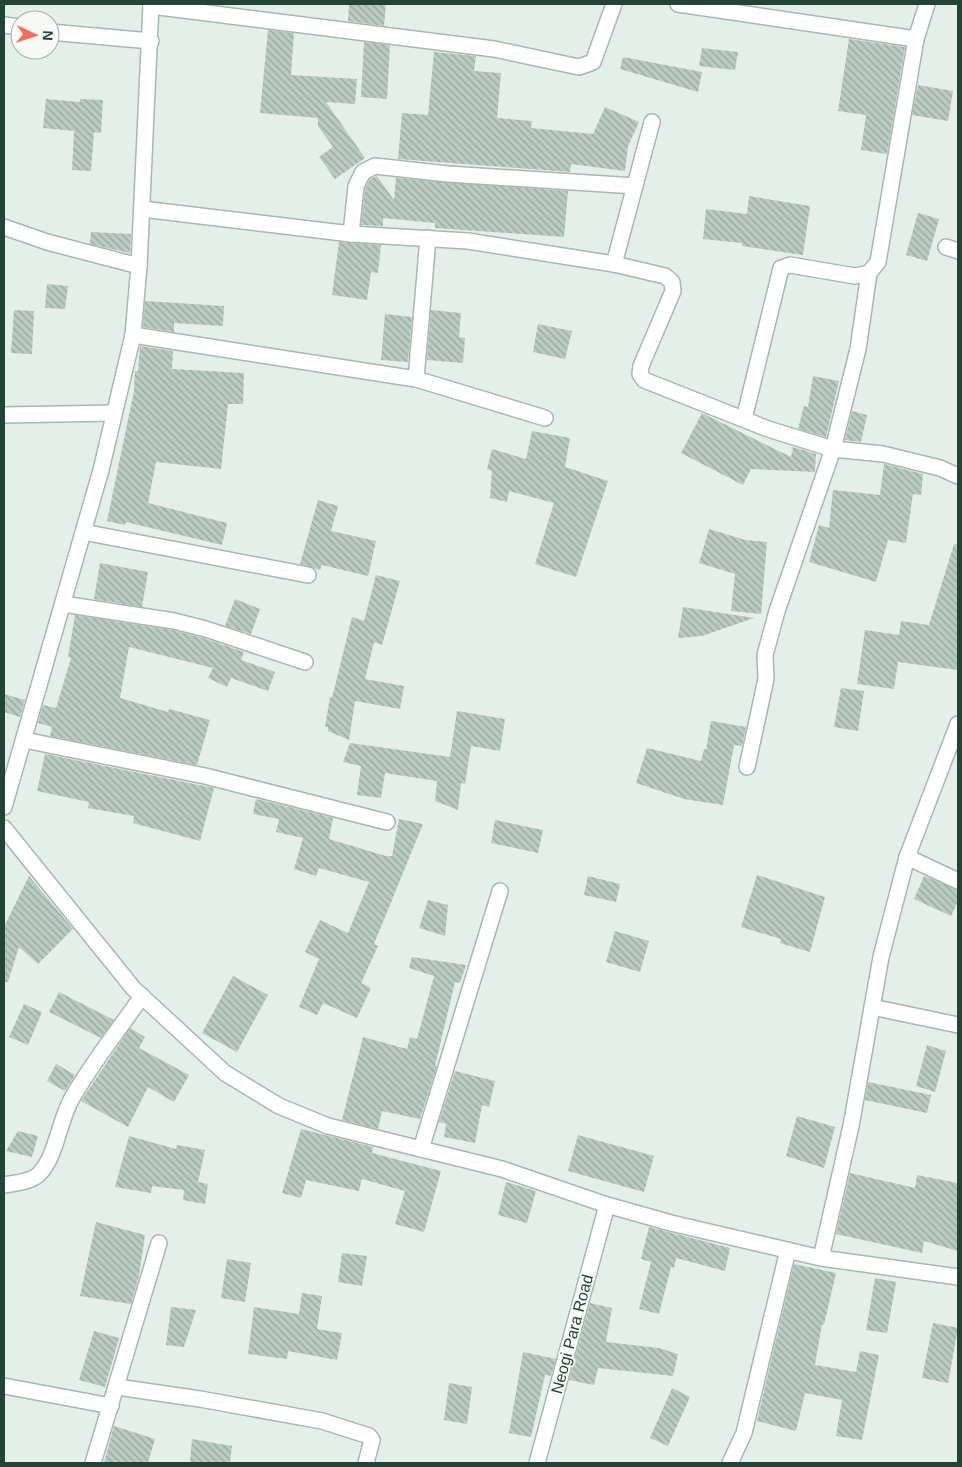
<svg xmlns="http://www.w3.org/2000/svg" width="962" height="1467" viewBox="0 0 962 1467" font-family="Helvetica,sans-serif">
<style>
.building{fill:url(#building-back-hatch)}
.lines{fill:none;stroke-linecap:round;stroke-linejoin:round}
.minor-casing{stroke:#a7b8b0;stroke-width:18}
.minor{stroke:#fff;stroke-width:15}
.labels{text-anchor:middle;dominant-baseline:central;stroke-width:4;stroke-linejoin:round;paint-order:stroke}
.street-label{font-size:16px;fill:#224336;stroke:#f6fbf8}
</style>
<defs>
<pattern id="building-back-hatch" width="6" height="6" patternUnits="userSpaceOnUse" patternTransform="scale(1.25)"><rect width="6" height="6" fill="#bacbc2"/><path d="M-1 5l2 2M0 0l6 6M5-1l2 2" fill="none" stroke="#97a69e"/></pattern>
</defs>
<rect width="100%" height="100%" fill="#e5efea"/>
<g class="building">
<polygon points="349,4 386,4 384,26 348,21"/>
<polygon points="268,30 294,33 291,75 357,79 355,104 326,102 365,158 335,179 319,157 333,147 318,126 318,118 260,113"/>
<polygon points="849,39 905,47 887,154 861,150 866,115 838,111"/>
<polygon points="364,42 390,45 387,99 361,97"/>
<polygon points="702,48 738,52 735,70 699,66"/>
<polygon points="434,52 476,56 474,71 501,73 497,118 532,121 531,128 593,134 605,107 639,122 628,146 625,171 571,164 570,172 398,159 402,113 428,115"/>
<polygon points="623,57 702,72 698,92 620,69"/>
<polygon points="918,85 953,91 948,121 912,115"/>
<polygon points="46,99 80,102 80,99 103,100 101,133 94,132 91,171 72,170 74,131 43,128"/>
<polygon points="377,176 394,200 396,178 568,191 564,237 435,228 435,223 383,218 383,226 361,225 365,189 370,179"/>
<polygon points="749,196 810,206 803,255 742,246 742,243 703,239 706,209 747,214"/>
<polygon points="918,213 939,219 927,261 906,255"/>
<polygon points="91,232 131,234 130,253 90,244"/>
<polygon points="339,242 381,245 378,273 371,272 367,300 332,295"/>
<polygon points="47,284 68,286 65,309 45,308"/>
<polygon points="145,301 224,306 223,326 174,323 174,332 143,327"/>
<polygon points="14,310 34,311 32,354 11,353"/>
<polygon points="431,310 461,313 459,337 465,338 463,363 427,360"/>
<polygon points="385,314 412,317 408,362 381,360"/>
<polygon points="538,324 572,331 565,359 533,352"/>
<polygon points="140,346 173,351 172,369 244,373 243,404 228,404 221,469 156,462 148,503 227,523 222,545 126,522 125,525 107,521 134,391 135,371 138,371"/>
<polygon points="813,376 839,381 826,437 798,429 804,406 808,407"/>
<polygon points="852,411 867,415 861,442 845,440"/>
<polygon points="702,413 791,457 793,447 816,454 815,472 751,469 743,485 681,453"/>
<polygon points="532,431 570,438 565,467 608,481 576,577 535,564 554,503 509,491 507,502 490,498 492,471 487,469 492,449 526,459"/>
<polygon points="884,464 923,474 921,495 913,494 906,543 888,540 876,582 809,562 819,525 829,528 833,490 880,495"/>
<polygon points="318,500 338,506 331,531 376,541 368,576 322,565 320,570 300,564"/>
<polygon points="709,529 745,540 767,542 761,614 731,611 735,574 699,563"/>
<polygon points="954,544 958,545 958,670 898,662 894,689 857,684 865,630 899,635 901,621 929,625"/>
<polygon points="100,563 148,572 142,607 94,599"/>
<polygon points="376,575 400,581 382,645 374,642 365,679 404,686 400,709 355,701 349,740 328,731 328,727 325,727 330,697 332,698 352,617 364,621"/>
<polygon points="235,599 260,609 251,634 225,626"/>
<polygon points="683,607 754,618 702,636 678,638"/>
<polygon points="75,615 172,630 203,638 244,652 241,660 275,672 268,691 231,678 227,687 208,678 213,668 129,647 120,698 168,712 169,709 210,720 197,765 50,736 52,727 38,723 43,705 56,708 71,658 68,657"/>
<polygon points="841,688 864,691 858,731 834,727"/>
<polygon points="4,694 25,700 20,717 4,712"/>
<polygon points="457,711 505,719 500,751 471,746 465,784 461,783 458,810 435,801 437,781 385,773 381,798 357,795 361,766 343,762 350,743 450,757"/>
<polygon points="711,721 746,727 742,746 734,745 723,805 684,799 636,783 647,748 701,761 704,749 706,750"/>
<polygon points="45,754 214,788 200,841 133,823 134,816 88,808 89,802 37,791"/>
<polygon points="256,799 333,818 329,839 386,856 392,856 399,819 423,824 374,944 378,946 361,983 371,988 357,1018 323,1003 317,1015 299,1007 319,959 305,952 320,920 348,933 369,882 319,868 316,876 294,869 303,838 276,832 279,819 253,814"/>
<polygon points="495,820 543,830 538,853 491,843"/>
<polygon points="757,875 825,897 810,952 780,943 781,939 741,927"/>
<polygon points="29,876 73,929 38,964 19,947 8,982 4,982 4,927"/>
<polygon points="588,876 620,884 616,902 584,895"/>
<polygon points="924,876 958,890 958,901 951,916 914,899"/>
<polygon points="428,900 448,905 445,936 419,928"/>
<polygon points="615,931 649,941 640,972 606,962"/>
<polygon points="412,957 466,965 460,983 455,982 435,1066 437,1066 420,1119 382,1111 378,1129 342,1120 363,1037 407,1049 410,1037 417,1039 434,976 409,968"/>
<polygon points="233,976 268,995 237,1052 202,1033"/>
<polygon points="59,992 114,1020 101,1038 49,1012"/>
<polygon points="24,1004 42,1012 28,1045 9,1037"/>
<polygon points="130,1028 145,1037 139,1048 189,1075 174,1102 148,1087 128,1127 81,1101"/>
<polygon points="927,1045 946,1051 935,1092 916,1086"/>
<polygon points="56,1064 75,1075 65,1091 47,1081"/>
<polygon points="455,1071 495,1081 489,1107 482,1105 475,1143 444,1137 446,1124 439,1122"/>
<polygon points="868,1082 931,1095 927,1113 865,1100"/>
<polygon points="797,1116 835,1127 824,1168 786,1156"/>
<polygon points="301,1129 373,1147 372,1153 441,1171 424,1232 395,1224 405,1191 362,1179 359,1191 306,1180 301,1198 282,1193"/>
<polygon points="18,1131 38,1136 32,1157 6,1151"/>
<polygon points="578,1135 654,1156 644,1192 568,1171"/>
<polygon points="129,1136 176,1149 177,1145 205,1150 198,1182 208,1184 205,1204 183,1200 184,1190 152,1186 151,1193 115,1187"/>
<polygon points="850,1173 915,1188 917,1175 958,1183 958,1251 924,1241 922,1253 836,1234"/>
<polygon points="506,1182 536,1191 527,1223 498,1215"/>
<polygon points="96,1222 145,1235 139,1276 131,1304 80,1296"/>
<polygon points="649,1227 730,1248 725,1271 676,1258 674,1268 671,1267 659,1314 639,1309 651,1262 641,1259"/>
<polygon points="342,1253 367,1256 362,1286 338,1282"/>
<polygon points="227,1259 251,1263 245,1302 221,1298"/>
<polygon points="794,1264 836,1273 824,1325 822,1324 815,1365 856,1372 860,1351 879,1355 862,1440 836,1436 842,1400 805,1393 796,1431 757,1421"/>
<polygon points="875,1278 896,1282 887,1333 866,1330"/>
<polygon points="302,1293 322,1296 317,1329 342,1333 337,1360 288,1351 287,1359 248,1354 254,1307 299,1314"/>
<polygon points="590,1303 612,1308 606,1342 659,1348 678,1354 673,1376 598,1368 594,1385 569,1380"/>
<polygon points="171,1307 196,1310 184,1347 166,1345"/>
<polygon points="933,1323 958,1328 948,1383 922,1378"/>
<polygon points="94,1331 119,1338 105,1387 79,1380"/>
<polygon points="523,1352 556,1359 551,1376 545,1375 531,1437 509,1433"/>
<polygon points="449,1383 472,1387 467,1424 444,1420"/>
<polygon points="672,1388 690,1397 668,1446 650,1438"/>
<polygon points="114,1426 155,1439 148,1463 104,1463"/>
<polygon points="192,1439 232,1446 230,1463 190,1463"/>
</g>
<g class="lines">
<defs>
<g id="minor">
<polyline points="678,4 916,39"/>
<polyline points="151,6 494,49 579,67 593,62 614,4"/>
<polyline points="4,25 20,27"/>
<polyline points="50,32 151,41"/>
<polyline points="142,209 351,234 468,241 614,264 665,276 672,282 673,291 641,366 640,374 644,380 768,429 833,449 883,454 940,468 958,476"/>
<polyline points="4,227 47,242 139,266"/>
<polyline points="351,234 356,186 363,172 375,166 448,174 635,186"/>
<polyline points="946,247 958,251"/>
<polyline points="614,264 652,122"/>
<polyline points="133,335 416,379 545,418"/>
<polyline points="416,379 428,238"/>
<polyline points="4,415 114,413"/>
<polyline points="744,419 781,268 790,265 855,276 869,273 878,262 916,39 927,4"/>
<polyline points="83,532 308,575"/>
<polyline points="63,604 174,621 206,629 305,662"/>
<polyline points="958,724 907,857 958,881"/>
<polyline points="24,740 205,776 387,822"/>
<polyline points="747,767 766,679 765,655 777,611 833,449 858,349 869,273"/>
<polyline points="4,807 101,470 133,335 139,266 151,4"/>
<polyline points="4,828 133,988 225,1073 279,1106 328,1126 502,1169 607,1205 671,1223 821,1258 958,1277"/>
<polyline points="872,1007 958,1025"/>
<polyline points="421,1149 500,891"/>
<path d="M4,1185C15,1183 31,1182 39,1174C56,1157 59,1122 71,1100C90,1065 119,1030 142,996"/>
<polyline points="821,1258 851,1126 881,957 907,857"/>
<polyline points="4,1386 111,1406"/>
<polyline points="117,1387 200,1399 322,1421 369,1436 372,1440 366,1463"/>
<polyline points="93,1463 159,1243"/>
<polyline points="537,1463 607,1205"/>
<polyline points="730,1463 744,1433 788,1250"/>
</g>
</defs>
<use href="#minor" class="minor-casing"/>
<use href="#minor" class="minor"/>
</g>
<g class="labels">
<g class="street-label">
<text transform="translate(572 1334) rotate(-75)">Neogi Para Road</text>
</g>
</g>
<rect width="962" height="1467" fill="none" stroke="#224336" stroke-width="10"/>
<g transform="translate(35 35) rotate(93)"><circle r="24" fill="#f6fbf8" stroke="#a1b1aa"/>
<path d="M0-4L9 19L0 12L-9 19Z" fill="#fd6b56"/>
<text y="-8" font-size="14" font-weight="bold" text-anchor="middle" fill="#224336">N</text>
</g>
</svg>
